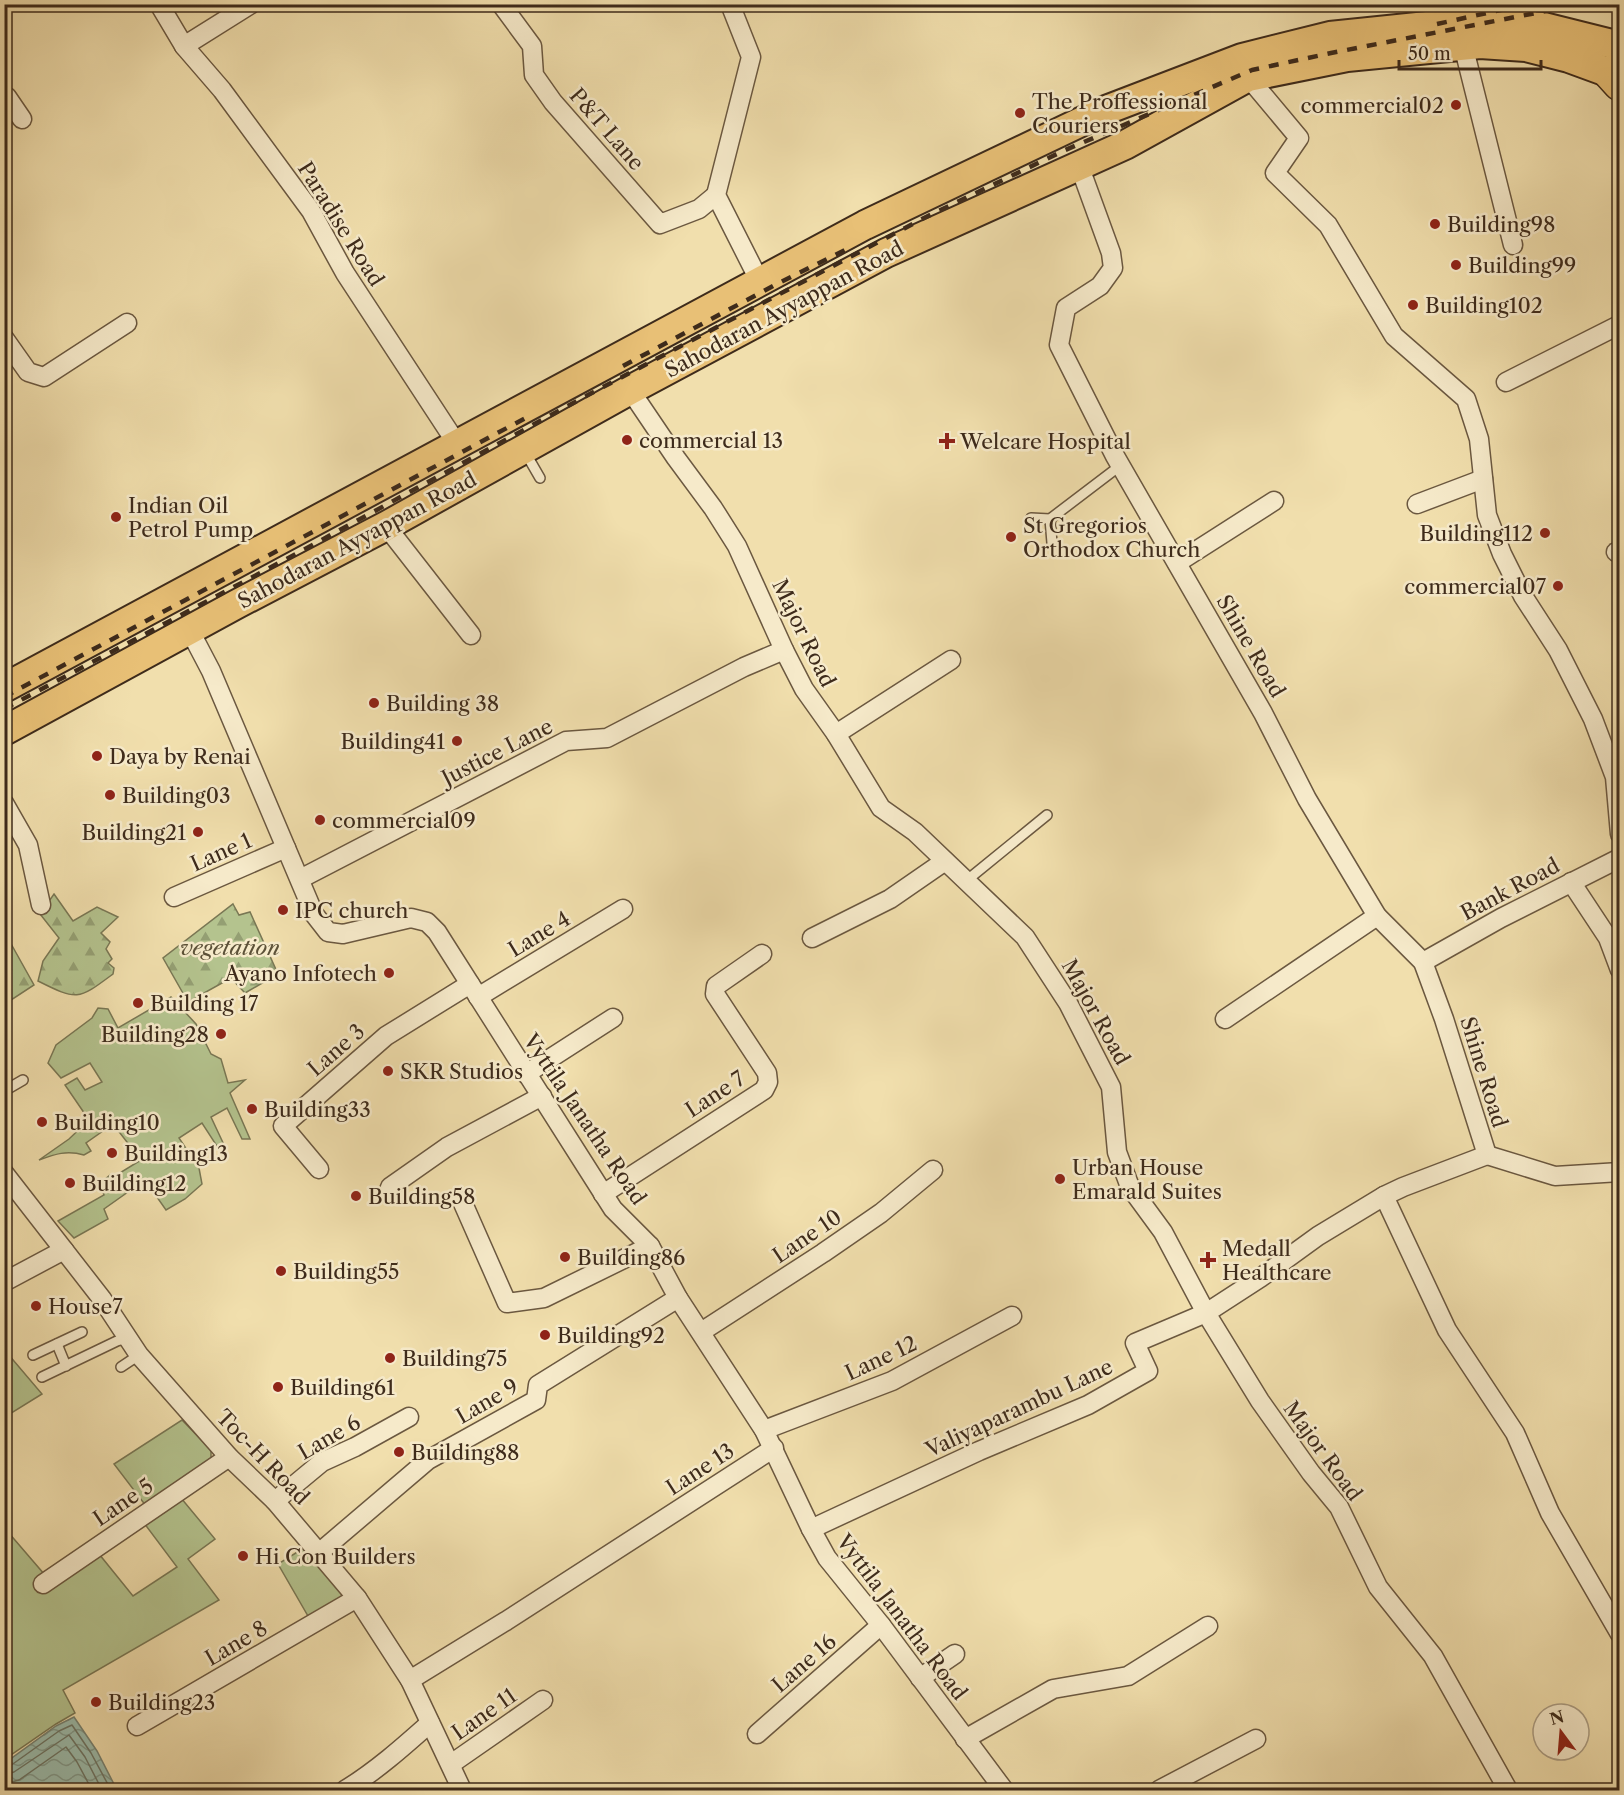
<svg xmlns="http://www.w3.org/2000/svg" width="1624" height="1795" viewBox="0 0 1624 1795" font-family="'Libre Caslon Text',serif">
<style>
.grass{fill:#b4c38e;stroke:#797754;stroke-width:1.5}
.forest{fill:url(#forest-firs);stroke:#797754;stroke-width:1.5}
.water{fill:url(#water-waves);stroke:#768272;stroke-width:1.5}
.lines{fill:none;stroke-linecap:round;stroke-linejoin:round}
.shore{stroke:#6c7464;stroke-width:1.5}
.lane-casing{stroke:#6b5840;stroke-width:12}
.street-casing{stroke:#6b5840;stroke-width:21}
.primary-casing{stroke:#3e2b1b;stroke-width:32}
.highway-casing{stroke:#3e2b1b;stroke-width:36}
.lane{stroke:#f6eaca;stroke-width:9}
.street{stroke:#f6eaca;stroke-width:18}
.primary{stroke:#e8c076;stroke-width:28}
.highway{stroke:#e8c076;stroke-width:33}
.rail{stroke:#3e2b1b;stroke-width:4.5;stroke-dasharray:10 10;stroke-linecap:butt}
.poi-dot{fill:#8f2418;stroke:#f6eaca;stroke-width:2}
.labels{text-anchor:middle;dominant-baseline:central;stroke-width:5;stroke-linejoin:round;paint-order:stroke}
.poi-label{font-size:21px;fill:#3e2b1b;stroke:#f6eaca;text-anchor:start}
.street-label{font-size:21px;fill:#3e2b1b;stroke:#f6eaca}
.park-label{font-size:21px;font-style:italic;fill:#5c5138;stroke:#f6eaca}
</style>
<defs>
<pattern id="forest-firs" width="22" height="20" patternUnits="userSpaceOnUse" patternTransform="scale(1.5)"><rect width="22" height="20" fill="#b4c38e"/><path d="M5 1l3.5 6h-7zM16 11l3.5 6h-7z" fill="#949f73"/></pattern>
<pattern id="water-waves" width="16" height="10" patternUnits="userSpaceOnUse" patternTransform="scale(1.5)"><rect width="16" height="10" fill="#9bbcac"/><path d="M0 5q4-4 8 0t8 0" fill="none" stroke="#80998b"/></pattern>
</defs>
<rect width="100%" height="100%" fill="#f1dfad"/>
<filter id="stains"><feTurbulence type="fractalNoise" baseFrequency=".00333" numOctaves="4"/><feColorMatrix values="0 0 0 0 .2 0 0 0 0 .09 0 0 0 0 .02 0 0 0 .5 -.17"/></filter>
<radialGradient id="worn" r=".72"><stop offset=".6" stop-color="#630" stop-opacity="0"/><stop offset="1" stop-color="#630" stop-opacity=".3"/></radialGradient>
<g class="grass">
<path d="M171,997L196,1024L211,1054L221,1059L228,1083L245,1080L230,1093L250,1139H242L227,1108L211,1117L225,1147L222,1154L202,1123L179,1138L199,1168L202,1184L185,1199L166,1210L145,1180L104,1209L108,1219L74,1238L58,1221L104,1195L101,1187L103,1181L110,1175L115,1176L141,1160L113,1124L86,1143L91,1151L84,1155C67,1150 55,1154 39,1160L69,1139L89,1120L65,1085L77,1078L85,1090L102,1082L90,1063L61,1078L48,1063L56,1045L92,1018L98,1008L108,1009L118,1028Z"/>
<polygon points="8,1354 42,1394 5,1417 5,1356"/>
<polygon points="182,1420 211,1450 211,1458 146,1506 114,1464"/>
<polygon points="181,1498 215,1539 188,1559 219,1600 63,1690 75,1713 56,1724 5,1759 5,1534 8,1532 45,1575 99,1554 133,1596 177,1567 144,1523"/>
<polygon points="307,1546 344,1590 341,1598 308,1616 278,1564"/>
</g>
<g class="forest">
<path d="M54,894L73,921L97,907L118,917L101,933L110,942L106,949L112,959L108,963L114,968L113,974C78,1000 78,1001 38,981L43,961L59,938L40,914Z"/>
<polygon points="233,904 239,915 250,912 278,974 245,993 231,978 188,1002 163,958"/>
<polygon points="5,933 34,985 5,1004 4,1004"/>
</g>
<polygon class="water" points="74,1717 97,1751 117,1790 5,1790 5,1763 56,1726"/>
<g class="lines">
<g class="shore">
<polyline points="4,1767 10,1766 59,1731 72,1725 91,1753 111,1790"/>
<polyline points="4,1775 14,1772 69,1735 85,1757 102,1790"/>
<polyline points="4,1784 19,1780 66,1747 77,1762 92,1790"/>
</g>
<defs>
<g id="lane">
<polyline points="525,452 540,478"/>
<polyline points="1031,518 1050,519 1121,465"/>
<polyline points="1050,519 1052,543"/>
<polyline points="966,881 1047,815"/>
<polyline points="4,1091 23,1080"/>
<polyline points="57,1344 66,1366"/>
<polyline points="33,1355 82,1332"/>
<polyline points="121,1367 139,1355"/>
<polyline points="42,1377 117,1341 128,1338"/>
</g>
<g id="street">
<polyline points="159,4 184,46 222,90 311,211 345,273 457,444"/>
<polyline points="501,4 532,46 534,75 553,102 660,224 699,209 716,195"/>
<polyline points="730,4 751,57 716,195 760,282"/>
<polyline points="1463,45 1513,245"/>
<polyline points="184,46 251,4"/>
<polyline points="1248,77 1299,138 1275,173 1328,225 1394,336 1466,399 1479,439 1487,515 1502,554 1523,596 1558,650 1593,719 1615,777 1620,834"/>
<polyline points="4,97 7,97 22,119"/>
<polyline points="1079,165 1111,253 1113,268 1100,286 1066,308 1059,345 1115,456 1263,713 1307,799 1377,916 1423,962 1444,1019 1487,1155"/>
<polyline points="4,338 28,372 44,377 127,323"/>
<polyline points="1506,382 1619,325 1620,326"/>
<polyline points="630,390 676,458 713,508 737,546 784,650 804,689 836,734 881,808 915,832 1025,937 1068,1003 1111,1087 1117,1152 1130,1187 1163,1232 1206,1313 1260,1401 1311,1473 1339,1507 1378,1587 1433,1656 1508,1790"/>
<polyline points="1417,504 1483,479"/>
<polyline points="386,526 471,635"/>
<polyline points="1616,552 1620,551"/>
<polyline points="1177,563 1274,501"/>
<polyline points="189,629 211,671 314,914 328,932 343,934 411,918 427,922 437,932 613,1209 650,1246 678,1298 764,1430 811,1529 827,1558 881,1625 1004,1790"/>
<polyline points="836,734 951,660"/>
<polyline points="4,803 28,845 41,905"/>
<polyline points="300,879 566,741 607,738 744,667 784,650"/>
<polyline points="1571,882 1608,938 1620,970"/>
<polyline points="174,897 286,848"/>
<polyline points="812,938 890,899 945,861"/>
<polyline points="1423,962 1501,918 1620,858"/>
<polyline points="478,997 623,909"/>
<polyline points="1225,1019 1377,916"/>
<polyline points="526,1074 613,1018"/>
<polyline points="319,1169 283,1126 386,1036 470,984"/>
<polyline points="4,1173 102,1299 139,1355 229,1457 275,1501 357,1598 410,1680 462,1790"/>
<polyline points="390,1187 447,1147 542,1096"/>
<polyline points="603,1194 764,1090 768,1082 767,1073 715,994 716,986 762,954"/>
<polyline points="1384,1196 1447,1330 1515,1433 1550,1513 1620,1634"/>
<polyline points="462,1201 507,1303 544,1298 650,1246"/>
<polyline points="4,1282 64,1250"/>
<polyline points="701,1332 823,1253 881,1213 933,1170"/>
<polyline points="764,1430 892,1381 1012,1316"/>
<polyline points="275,1501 322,1462 355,1447 409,1417"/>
<polyline points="811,1529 979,1451 1088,1405 1148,1371 1135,1343 1206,1313 1260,1278 1318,1236 1384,1196 1403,1187 1487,1155 1555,1176 1620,1172"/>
<polyline points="320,1552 428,1460 536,1400 538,1385 678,1298"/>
<polyline points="43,1584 229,1457"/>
<polyline points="920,1678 955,1654"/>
<polyline points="410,1680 506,1621 774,1448"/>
<polyline points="137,1726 357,1598"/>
<polyline points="757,1734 881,1625"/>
<polyline points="965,1739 1053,1689 1128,1676 1208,1626"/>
<polyline points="451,1764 543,1700"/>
<path d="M345,1790C376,1771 403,1747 430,1723"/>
<polyline points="1159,1790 1256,1739"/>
</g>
<g id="primary">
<polyline points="1486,23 1544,27 1620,46"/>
<polyline points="4,688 865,225 1106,110 1242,58 1330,36 1466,22 1525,4"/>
<polyline points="4,731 237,604 386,526 630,390 886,253 1125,145 1248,77 1347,57 1480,44 1526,47 1569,58 1610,73 1620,73"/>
</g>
<polyline id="highway" points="1610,73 1620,84"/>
</defs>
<use href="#lane" class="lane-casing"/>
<use href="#street" class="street-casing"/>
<use href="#primary" class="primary-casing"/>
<use href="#highway" class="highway-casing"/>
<use href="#lane" class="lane"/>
<use href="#street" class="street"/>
<use href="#primary" class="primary"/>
<use href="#highway" class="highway"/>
<g class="rail">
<polyline points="1437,24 1528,4"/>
<polyline points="623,366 775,285 849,248"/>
<polyline points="4,697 533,414"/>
<polyline points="4,709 294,555 586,396 924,218 1063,151 1252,70 1331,53 1582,4"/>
</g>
</g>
<g class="poi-dot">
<circle cx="1456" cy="105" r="6"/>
<circle cx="1020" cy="113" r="6"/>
<circle cx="1435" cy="224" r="6"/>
<circle cx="1456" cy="265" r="6"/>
<circle cx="1413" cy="305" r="6"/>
<circle cx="627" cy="440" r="6"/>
<path d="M944 432h6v6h6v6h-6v6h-6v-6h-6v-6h6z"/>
<circle cx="116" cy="517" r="6"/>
<circle cx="1545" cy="533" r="6"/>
<circle cx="1011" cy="537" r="6"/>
<circle cx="1558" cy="586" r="6"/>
<circle cx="374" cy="703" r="6"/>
<circle cx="457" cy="741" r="6"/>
<circle cx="97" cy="756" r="6"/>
<circle cx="110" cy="795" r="6"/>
<circle cx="320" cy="820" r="6"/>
<circle cx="198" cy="832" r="6"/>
<circle cx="283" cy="910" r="6"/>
<circle cx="389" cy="973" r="6"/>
<circle cx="138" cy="1003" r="6"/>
<circle cx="221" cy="1034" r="6"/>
<circle cx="388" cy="1071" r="6"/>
<circle cx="252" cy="1109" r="6"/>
<circle cx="42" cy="1122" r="6"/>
<circle cx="112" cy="1153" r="6"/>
<circle cx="1060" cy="1179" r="6"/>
<circle cx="70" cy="1183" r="6"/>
<circle cx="356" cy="1196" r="6"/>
<circle cx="565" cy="1257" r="6"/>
<path d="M1205 1251h6v6h6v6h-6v6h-6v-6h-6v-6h6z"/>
<circle cx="281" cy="1271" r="6"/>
<circle cx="36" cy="1306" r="6"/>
<circle cx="545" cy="1335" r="6"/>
<circle cx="390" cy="1358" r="6"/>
<circle cx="278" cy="1387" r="6"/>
<circle cx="399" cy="1452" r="6"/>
<circle cx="243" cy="1556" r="6"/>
<circle cx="96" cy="1702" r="6"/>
</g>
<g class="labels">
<g class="poi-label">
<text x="1032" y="101">The Proffessional<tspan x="1032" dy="24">Couriers</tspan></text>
<text x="1444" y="105" text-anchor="end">commercial02</text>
<text x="1447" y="224">Building98</text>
<text x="1468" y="265">Building99</text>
<text x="1425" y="305">Building102</text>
<text x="639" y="440">commercial 13</text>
<text x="960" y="441">Welcare Hospital</text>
<text x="128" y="505">Indian Oil<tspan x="128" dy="24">Petrol Pump</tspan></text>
<text x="1023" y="525">St Gregorios<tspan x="1023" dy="24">Orthodox Church</tspan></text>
<text x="1533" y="533" text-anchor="end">Building112</text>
<text x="1546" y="586" text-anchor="end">commercial07</text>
<text x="386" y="703">Building 38</text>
<text x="445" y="741" text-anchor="end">Building41</text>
<text x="109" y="756">Daya by Renai</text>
<text x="122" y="795">Building03</text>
<text x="332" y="820">commercial09</text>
<text x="186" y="832" text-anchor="end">Building21</text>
<text x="295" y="910">IPC church</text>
<text x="377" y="973" text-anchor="end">Ayano Infotech</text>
<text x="150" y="1003">Building 17</text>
<text x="209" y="1034" text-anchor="end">Building28</text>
<text x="400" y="1071">SKR Studios</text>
<text x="264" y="1109">Building33</text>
<text x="54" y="1122">Building10</text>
<text x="124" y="1153">Building13</text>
<text x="1072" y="1167">Urban House<tspan x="1072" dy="24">Emarald Suites</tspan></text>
<text x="82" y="1183">Building12</text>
<text x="368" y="1196">Building58</text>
<text x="1222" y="1248">Medall<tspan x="1222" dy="24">Healthcare</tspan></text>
<text x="577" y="1257">Building86</text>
<text x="293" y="1271">Building55</text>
<text x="48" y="1306">House7</text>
<text x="557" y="1335">Building92</text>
<text x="402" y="1358">Building75</text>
<text x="290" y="1387">Building61</text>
<text x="411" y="1452">Building88</text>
<text x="255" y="1556">Hi Con Builders</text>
<text x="108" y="1702">Building23</text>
</g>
<g class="street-label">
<text transform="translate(607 129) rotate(49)">P&amp;T Lane</text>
<text transform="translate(341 224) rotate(58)">Paradise Road</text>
<text transform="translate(784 309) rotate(-28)">Sahodaran Ayyappan Road</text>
<text transform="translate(357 540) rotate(-28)">Sahodaran Ayyappan Road</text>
<text transform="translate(804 633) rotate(64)">Major Road</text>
<text transform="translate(1251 646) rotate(60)">Shine Road</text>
<text transform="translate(497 752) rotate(-27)">Justice Lane</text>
<text transform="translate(221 852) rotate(-24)">Lane 1</text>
<text transform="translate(1510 889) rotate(-28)">Bank Road</text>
<text transform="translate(539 934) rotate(-31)">Lane 4</text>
<text transform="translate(1096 1012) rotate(61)">Major Road</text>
<text transform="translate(336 1050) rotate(-41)">Lane 3</text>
<text transform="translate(1484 1072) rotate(73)">Shine Road</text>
<text transform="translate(715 1094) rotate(-33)">Lane 7</text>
<text transform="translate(585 1119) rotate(56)">Vyttila Janatha Road</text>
<text transform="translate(807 1236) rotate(-34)">Lane 10</text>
<text transform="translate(881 1358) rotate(-25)">Lane 12</text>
<text transform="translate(487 1401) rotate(-30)">Lane 9</text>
<text transform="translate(1019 1408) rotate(-25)">Valiyaparambu Lane</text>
<text transform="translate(329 1437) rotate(-30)">Lane 6</text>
<text transform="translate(1323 1451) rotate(54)">Major Road</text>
<text transform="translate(263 1457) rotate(46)">Toc-H Road</text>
<text transform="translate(700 1469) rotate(-33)">Lane 13</text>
<text transform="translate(123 1502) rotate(-34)">Lane 5</text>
<text transform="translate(902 1617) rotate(53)">Vyttila Janatha Road</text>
<text transform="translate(236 1643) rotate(-30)">Lane 8</text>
<text transform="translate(804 1663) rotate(-41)">Lane 16</text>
<text transform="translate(484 1714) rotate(-35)">Lane 11</text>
</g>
<g class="park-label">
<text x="230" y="947">vegetation</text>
</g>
</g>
<rect width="1624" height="1795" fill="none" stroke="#f1dfad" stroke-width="24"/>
<rect x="6" y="6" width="1612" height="1783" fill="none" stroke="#3e2b1b" stroke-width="3"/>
<rect x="12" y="12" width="1600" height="1771" fill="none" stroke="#3e2b1b" stroke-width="1.5"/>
<g transform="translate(1561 1732) rotate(344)"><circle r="28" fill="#f6eaca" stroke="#ac9e84" stroke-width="1.5"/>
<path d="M0-4.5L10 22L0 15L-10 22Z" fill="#8f2418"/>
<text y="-9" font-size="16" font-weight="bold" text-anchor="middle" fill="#3e2b1b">N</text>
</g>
<path d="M1399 60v9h142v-9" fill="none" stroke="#3e2b1b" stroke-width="3"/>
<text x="1408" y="60" font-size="18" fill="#3e2b1b" stroke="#f6eaca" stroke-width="4.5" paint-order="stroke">50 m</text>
<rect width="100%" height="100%" filter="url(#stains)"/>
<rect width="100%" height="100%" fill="url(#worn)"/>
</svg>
